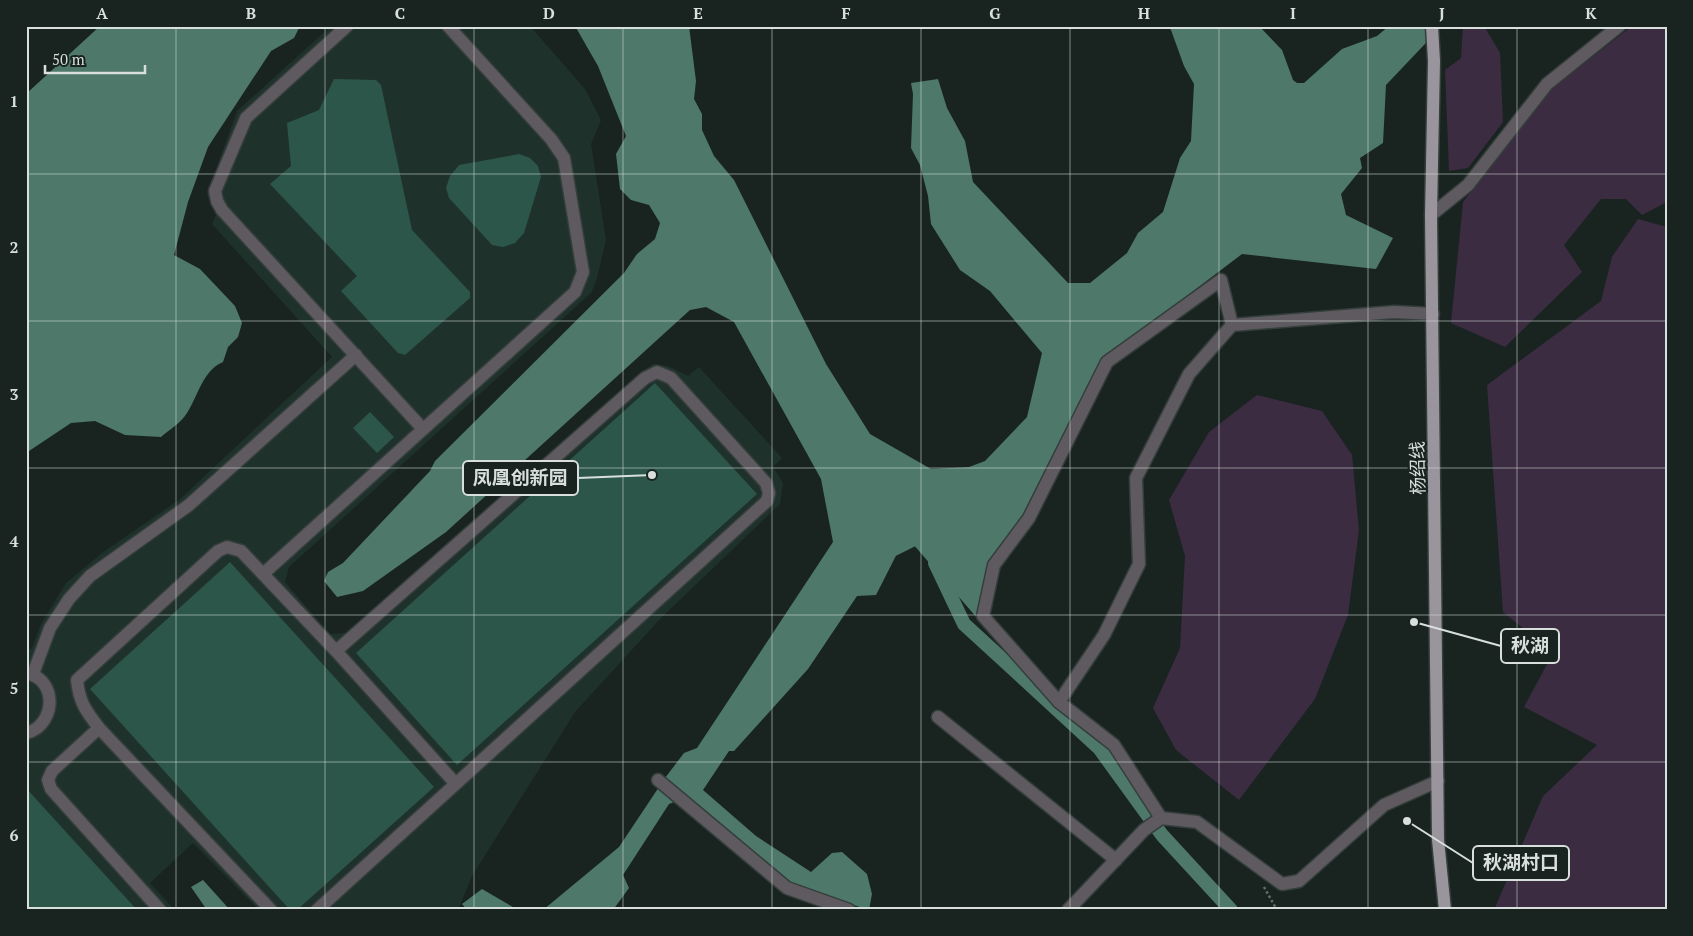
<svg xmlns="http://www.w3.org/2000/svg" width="1693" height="936" viewBox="0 0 1693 936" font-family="'PT Serif','Noto Sans SC',serif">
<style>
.built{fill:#1f312b}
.green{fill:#3b2c41}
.water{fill:#4e786a}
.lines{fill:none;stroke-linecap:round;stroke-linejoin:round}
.canal{stroke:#4e786a;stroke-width:14}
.building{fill:#2c5649}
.minor-casing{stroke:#343e3a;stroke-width:15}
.major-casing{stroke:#343e3a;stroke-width:15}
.path{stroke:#626c68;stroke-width:2.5;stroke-dasharray:2.5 2.5;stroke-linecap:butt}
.minor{stroke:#5e5a5f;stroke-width:12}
.major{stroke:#9a949d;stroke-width:12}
.grid{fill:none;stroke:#d8dfdc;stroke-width:1;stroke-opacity:0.55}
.labels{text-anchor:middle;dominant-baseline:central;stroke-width:4.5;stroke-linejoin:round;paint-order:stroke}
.street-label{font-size:18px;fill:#d8dfdc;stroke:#192420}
.leader{fill:none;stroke:#d8dfdc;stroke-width:2}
.callout-dot{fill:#d8dfdc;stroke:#192420;stroke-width:2}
.callout{fill:#192420;stroke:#d8dfdc;stroke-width:2}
.callout-label{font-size:19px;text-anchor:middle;font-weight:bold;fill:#d8dfdc}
.neatline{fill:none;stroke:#d8dfdc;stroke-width:2}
.grid-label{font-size:16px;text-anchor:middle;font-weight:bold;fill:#d8dfdc}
</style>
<rect width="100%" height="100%" fill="#192420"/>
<polygon class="built" points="331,26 530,26 585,89 601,120 591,144 606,240 596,282 591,293 289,567 285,582 330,634 346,633 653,364 668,366 688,376 699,367 782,458 773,467 783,483 780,504 661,618 575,712 472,876 458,910 259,910 193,843 150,883 175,910 26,910 26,651 32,648 41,624 66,583 102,553 180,499 332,357 212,224 216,215 207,195 237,111"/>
<g class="green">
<polygon points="1463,26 1484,26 1500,53 1503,122 1468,168 1449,171 1445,70 1461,58"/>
<polygon points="1632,26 1667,26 1667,202 1642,215 1626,199 1601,199 1564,245 1582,272 1505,347 1451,323 1463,202 1549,91"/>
<polygon points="1638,219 1667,227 1667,910 1494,910 1543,796 1597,745 1524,707 1553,653 1503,612 1487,385 1601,301 1612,257"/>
<polygon points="1257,395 1322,411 1352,455 1359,530 1348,615 1315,699 1239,800 1176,750 1153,708 1180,648 1185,556 1169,500 1209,432"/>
</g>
<g class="water">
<path d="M100,26H300L294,38L271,51L208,147L188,202L174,255L200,269L235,306L242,323L238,337L228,347L223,362C203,370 198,396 187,413C182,422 169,430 161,437L125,435L95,421L71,423L26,453V94Z"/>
<polygon points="575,26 689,26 696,81 694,99 702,114 702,130 714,156 734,180 826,364 870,434 931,469 969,467 985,461 1027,417 1042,353 990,291 960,270 931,224 928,196 920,165 911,148 913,94 911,83 938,79 947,108 965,141 973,182 1068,283 1090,283 1127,253 1138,233 1163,212 1180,158 1191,141 1194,84 1184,66 1171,30 1168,26 1259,26 1282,50 1293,80 1297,83 1304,83 1342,49 1377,36 1389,26 1442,26 1386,85 1383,143 1360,158 1362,168 1341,194 1346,215 1393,238 1376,269 1242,254 1104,359 1026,517 991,562 978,619 906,536 876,595 857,596 808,669 734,751 729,751 703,790 756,836 811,872 832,853 842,852 867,874 872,894 869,910 794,886 687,797 669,804 623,875 629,888 613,910 543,910 619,847 665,778 684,753 697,748 833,542 821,479 734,322 706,307 690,310 446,532 363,591 337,597 324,581 328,572 343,563 430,471 435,461 624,273 637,254 655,239 660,223 649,205 631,200 620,189 616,154 626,136 598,66"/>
<polygon points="203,880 230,910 207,910 191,887"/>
<polygon points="482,889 518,910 467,910 462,904"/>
</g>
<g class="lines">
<g class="canal">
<polyline points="884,554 922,535 927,531"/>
<polyline points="935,563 964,624 1099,748 1162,835 1231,910"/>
</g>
</g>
<g class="building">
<polygon points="334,79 376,80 381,85 412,230 470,292 470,298 405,355 398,353 341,291 357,276 270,184 291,166 287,123 319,110"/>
<polygon points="519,154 530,158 538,166 541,177 524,233 515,243 503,247 492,245 449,198 446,188 450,176 459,165"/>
<polygon points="655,383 757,494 457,765 356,653"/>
<polygon points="370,412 394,437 377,453 353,428"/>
<polygon points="230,562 434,787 297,910 290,910 90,689"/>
<polygon points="26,788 137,910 26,910"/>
</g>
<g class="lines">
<defs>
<g id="minor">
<polyline points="347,26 246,118 215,191 217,201 222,210 423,429"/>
<polyline points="1431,215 1468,185 1547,84 1619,26"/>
<polyline points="263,574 575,292 583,272 564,158 551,139 448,26"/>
<path d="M26,673C53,678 57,712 37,728C33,731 31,732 26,733"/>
<polyline points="33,674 50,628 69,599 90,576 189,505 356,355"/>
<polyline points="1059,702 1104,635 1139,564 1136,478 1189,374 1232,325 1394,312 1433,314"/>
<polyline points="938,717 1116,860"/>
<polyline points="99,728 52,771 48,780 51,789 160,910"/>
<polyline points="658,780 787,888 849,910"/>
<polyline points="1161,818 1114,745 1059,702 983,616 994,565 1029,518 1107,362 1221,280 1232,325"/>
<path d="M271,910L99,728C86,711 79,702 77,680L218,551L227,547L241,551L336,651L455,783"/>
<polyline points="317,910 767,501 769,493 766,483 671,378 657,372 645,378 336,651"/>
<polyline points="1068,910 1144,830 1161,818 1197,822 1282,884 1299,881 1384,805 1438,781"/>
</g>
<polyline id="major" points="1432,26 1434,61 1431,215 1438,840 1445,910"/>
</defs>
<use href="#minor" class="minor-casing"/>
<use href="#major" class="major-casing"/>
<polyline class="path" points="1264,887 1277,910"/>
<use href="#minor" class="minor"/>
<use href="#major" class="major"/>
</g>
<path class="grid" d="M176,26V910M325,26V910M474,26V910M623,26V910M772,26V910M921,26V910M1070,26V910M1219,26V910M1368,26V910M1517,26V910M26,174H1667M26,321H1667M26,468H1667M26,615H1667M26,762H1667"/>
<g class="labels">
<g class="street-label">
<text transform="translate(1417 468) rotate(-91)">杨绍线</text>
</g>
</g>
<path class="leader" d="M652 475L578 478M1414 622L1501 646M1407 821L1473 863"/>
<g class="callout-dot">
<circle cx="652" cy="475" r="5"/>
<circle cx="1414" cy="622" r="5"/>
<circle cx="1407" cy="821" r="5"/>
</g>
<g class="callout">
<rect x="463" y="461" width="115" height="34" rx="5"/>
<rect x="1501" y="629" width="58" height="34" rx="5"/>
<rect x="1473" y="846" width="96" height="34" rx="5"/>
</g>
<g class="callout-label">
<text x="520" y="484">凤凰创新园</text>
<text x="1530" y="652">秋湖</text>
<text x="1521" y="869">秋湖村口</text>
</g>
<rect width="1693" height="936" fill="none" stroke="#192420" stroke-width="55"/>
<path d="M45 65v8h100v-8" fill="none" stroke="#d8dfdc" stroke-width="2.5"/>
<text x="52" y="65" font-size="15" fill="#d8dfdc" stroke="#192420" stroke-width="4" paint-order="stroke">50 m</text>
<rect x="28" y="28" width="1638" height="880" class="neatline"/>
<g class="grid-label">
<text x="102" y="19">A</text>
<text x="251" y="19">B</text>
<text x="400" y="19">C</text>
<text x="549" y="19">D</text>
<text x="698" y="19">E</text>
<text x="846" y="19">F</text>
<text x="995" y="19">G</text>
<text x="1144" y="19">H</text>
<text x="1293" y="19">I</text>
<text x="1442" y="19">J</text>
<text x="1591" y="19">K</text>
<text x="14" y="107">1</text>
<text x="14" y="253">2</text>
<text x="14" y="400">3</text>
<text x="14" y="547">4</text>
<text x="14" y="694">5</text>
<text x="14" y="841">6</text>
</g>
</svg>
